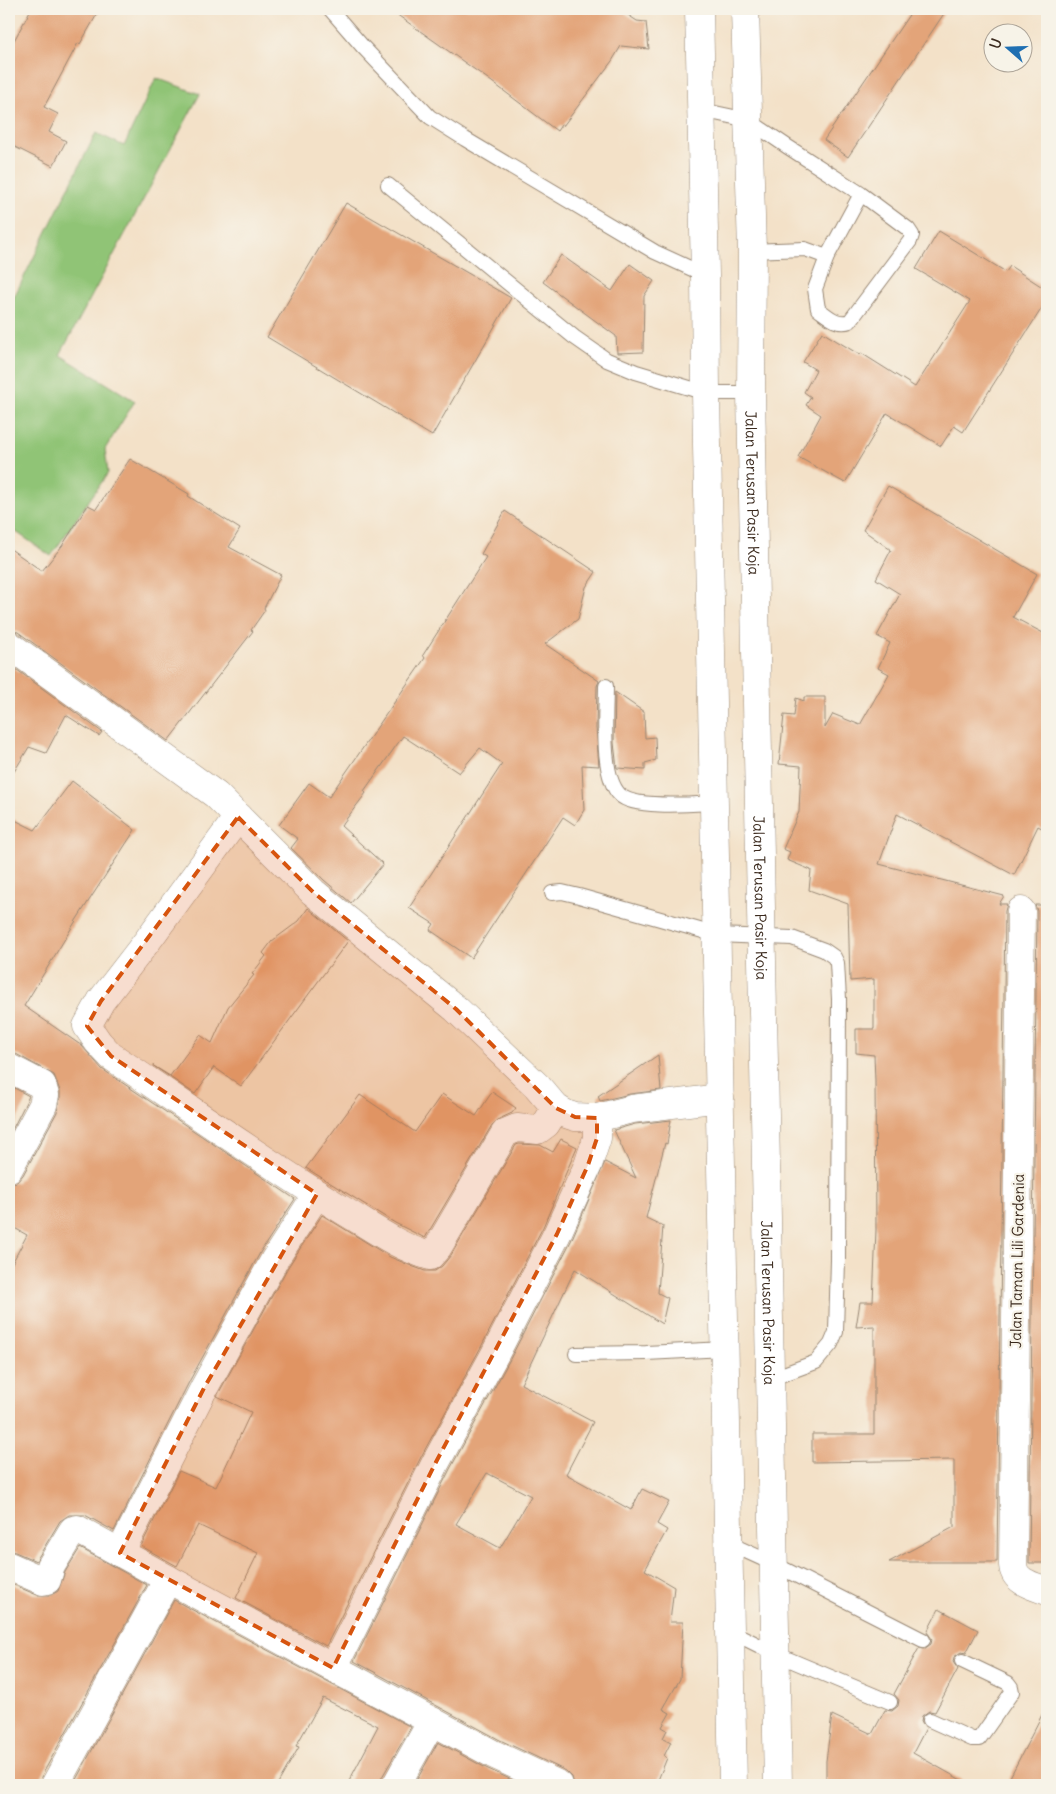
<svg xmlns="http://www.w3.org/2000/svg" width="1056" height="1794" viewBox="0 0 1056 1794" font-family="Delius,sans-serif">
<style>
.green{fill:#90c476;stroke:#66774a}
.building{fill:#e3a479;fill-rule:evenodd}
.lines{fill:none;stroke-linecap:round;stroke-linejoin:round}
.lane-casing{stroke:#978673;stroke-width:16}
.street-casing{stroke:#978673;stroke-width:29}
.primary-casing{stroke:#978673;stroke-width:29}
.lane{stroke:#fff;stroke-width:14}
.street{stroke:#fff;stroke-width:28}
.primary{stroke:#fff;stroke-width:28}
.marked{fill:#d7540e;fill-opacity:0.2;stroke:#d7540e;stroke-width:4;stroke-dasharray:10 6;stroke-linejoin:round}
.labels{text-anchor:middle;dominant-baseline:central;stroke-width:4.5;stroke-linejoin:round;paint-order:stroke}
.street-label{font-size:15px;fill:#3b2a1e;stroke:#f7f3e8}
</style>
<rect width="100%" height="100%" fill="#f7f3e8"/>
<filter id="ink" filterUnits="userSpaceOnUse"><feTurbulence type="fractalNoise" baseFrequency=".02" numOctaves="2"/><feDisplacementMap in="SourceGraphic" scale="10" xChannelSelector="R" yChannelSelector="G"/><feConvolveMatrix kernelMatrix="1 2 1 2 8 2 1 2 1" color-interpolation-filters="sRGB"/></filter>
<filter id="wash" filterUnits="userSpaceOnUse"><feTurbulence type="fractalNoise" baseFrequency=".0096" numOctaves="4" result="noise"/><feDisplacementMap in="SourceGraphic" scale="20" xChannelSelector="R" yChannelSelector="G"/><feGaussianBlur stdDeviation="1.12" result="paint"/><feColorMatrix in="noise" values="0 0 0 0 0 0 0 0 0 0 0 0 0 0 0 0 0 1.4 0 .05"/><feComposite in="paint" operator="in"/></filter>
<g filter="url(#wash)">
<rect width="100%" height="100%" fill="#f3e1c8"/>
<polygon class="green" points="156,78 200,94 60,355 135,401 105,449 108,473 51,556 9,527 9,307 96,133 124,146"/>
<g id="blocks">
<g class="building">
<polygon points="31,9 100,9 80,44 78,43 44,107 58,114 49,132 66,141 53,166 9,144 9,50"/>
<polygon points="389,9 619,9 637,21 646,22 649,49 621,46 612,61 563,126 561,125 557,131 488,79"/>
<polygon points="913,9 947,9 848,157 824,140"/>
<polygon points="346,203 511,298 432,436 267,337"/>
<polygon points="939,231 1006,272 1010,266 1047,290 1047,300 963,432 954,426 941,446 887,413 845,483 798,457 821,415 806,405 811,397 804,392 816,370 803,362 822,332 860,355 861,353 915,387 970,301 916,269"/>
<polygon points="561,255 612,291 630,264 654,281 644,296 643,352 617,353 616,336 543,282"/>
<polygon points="130,459 189,494 188,496 240,529 229,547 281,575 264,608 265,610 251,630 253,631 168,741 18,632 9,630 9,548 42,571 62,546 88,505 96,509"/>
<polygon points="888,486 1037,574 1013,617 1047,635 1047,831 1038,826 1014,875 897,814 879,864 1004,896 999,904 1007,904 1005,911 997,1562 889,1562 954,1527 954,1460 812,1462 812,1434 874,1434 874,1326 856,1327 860,1302 873,1302 876,1230 875,1080 874,1055 856,1053 856,1029 874,1029 874,979 850,981 848,904 809,890 811,870 787,860 790,852 783,849 799,812 801,766 779,764 784,715 794,716 796,698 804,701 804,697 825,697 825,728 833,714 860,725 889,674 878,668 890,643 877,636 900,594 876,579 891,550 863,530"/>
<polygon points="505,511 596,572 586,587 578,619 545,644 599,681 597,686 596,728 599,766 582,765 584,810 575,825 563,817 471,958 430,930 434,924 409,908 502,764 480,748 459,773 403,736 364,791 366,793 341,826 383,864 351,903 324,880 291,848 298,839 279,825 309,783 329,797 425,658 423,655 486,557 481,554"/>
<polygon points="9,664 102,732 99,736 66,715 46,753 29,747 9,780"/>
<polygon points="615,692 644,712 645,738 655,737 656,760 645,763 645,770 617,768 614,743"/>
<polygon points="72,781 135,830 77,919 24,1006 82,1046 102,1069 295,1199 261,1251 190,1380 114,1531 85,1515 69,1515 60,1521 36,1561 15,1552 9,1551 9,1269 27,1235 9,1225 9,1184 17,1182 23,1175 57,1112 60,1098 60,1091 54,1075 16,1054 9,1052 9,817 35,830"/>
<polygon points="1035,905 1047,905 1047,1563 1029,1563 1037,911"/>
<polygon points="308,908 348,941 241,1086 214,1067 195,1094 152,1065 170,1076 200,1035 212,1043 228,1007 254,975 252,974 266,956 263,953 272,941 299,921"/>
<polygon points="658,1055 661,1090 630,1094 600,1101 598,1096"/>
<polygon points="9,1085 29,1096 9,1136"/>
<polygon points="492,1092 516,1108 512,1113 499,1119 492,1125 425,1238 395,1223 306,1168 360,1095 415,1132 442,1094 476,1116"/>
<path d="M671,1120L667,1144L665,1143L646,1218L663,1226L658,1293L668,1298L662,1324L575,1269L521,1384L593,1422L566,1474L631,1510L642,1489L669,1502L657,1524L667,1530L645,1570L674,1587L670,1622H683L680,1679L663,1709L670,1713L662,1727L667,1730L663,1738L671,1742L664,1756L667,1758L656,1785H574L572,1777L566,1771L500,1740L354,1661L450,1469L509,1361L571,1241L605,1162L636,1178L614,1130L635,1124ZM487,1473L531,1496L500,1548L456,1524Z"/>
<polygon points="561,1139 577,1147 543,1227 481,1347 422,1455 326,1646 236,1598 258,1553 198,1525 177,1566 141,1546 179,1471 216,1487 251,1412 217,1396 288,1267 322,1215 390,1257 414,1267 425,1271 435,1271 442,1266 451,1255 516,1145 519,1144 540,1145 553,1152"/>
<polygon points="80,1548 147,1585 41,1777 39,1785 9,1785 9,1583 37,1595 51,1595 58,1591 65,1572"/>
<polygon points="174,1600 411,1727 382,1777 380,1785 347,1785 378,1726 323,1698 296,1746 299,1747 277,1785 73,1785"/>
<polygon points="939,1609 978,1630 966,1653 961,1652 954,1657 953,1662 958,1669 935,1712 929,1711 922,1716 921,1721 926,1728 913,1753 970,1785 826,1785 826,1761 832,1715 872,1734 885,1710 892,1711 898,1706 899,1700 894,1694 919,1648 924,1649 931,1644 932,1639 927,1632"/>
<polygon points="1047,1705 1047,1785 1006,1785"/>
<polygon points="438,1742 486,1768 523,1785 414,1785"/>
</g>
</g>
</g>
<g filter="url(#ink)">
<use href="#blocks" fill-opacity="0" stroke="#978673" stroke-width="1"/>
<g class="lines">
<defs>
<g id="lane">
<polyline points="330,9 363,47 430,117 465,139 655,252 705,275"/>
<path d="M701,110L748,120L788,147L861,194L908,229L912,235L910,241L850,321C837,326 828,316 818,309L815,289L827,257L861,194"/>
<polyline points="388,185 574,337 607,360 636,372 706,393 751,393"/>
<polyline points="752,251 805,249 827,257"/>
<path d="M606,686C606,713 600,776 620,795C634,809 694,804 714,803"/>
<polyline points="552,893 562,892 579,896 717,935 792,938 824,950 834,957 837,963 839,999 838,1260 836,1332 831,1344 816,1362 770,1379"/>
<polyline points="576,1354 646,1353 725,1349"/>
<polyline points="728,1543 774,1564 923,1640"/>
<polyline points="730,1631 776,1654 890,1702"/>
<polyline points="930,1720 972,1739 979,1739 1012,1692 1011,1687 1008,1683 962,1661"/>
</g>
<g id="street">
<polyline points="9,645 216,795 313,892 456,1009 537,1086 556,1108 566,1114 575,1117 597,1118 632,1109 720,1098"/>
<path d="M238,817L148,940L101,1001L87,1026L98,1042L111,1056C189,1108 266,1163 346,1212C373,1228 400,1248 430,1256L438,1247L505,1133L517,1128L538,1130L546,1124L556,1108"/>
<path d="M1021,911L1013,1565C1014,1582 1034,1586 1047,1591"/>
<polyline points="9,1068 42,1085 45,1095 43,1105 9,1168"/>
<polyline points="120,1553 204,1388 275,1259 317,1194"/>
<polyline points="9,1566 43,1581 47,1580 51,1566 71,1533 73,1530 77,1529 168,1579"/>
<polyline points="333,1668 436,1462 495,1354 557,1234 588,1165 597,1138 597,1118"/>
<polyline points="55,1785 168,1579 493,1754 559,1785"/>
<polyline points="396,1785 432,1721"/>
</g>
<g id="primary">
<polyline points="699,9 705,275 706,393 733,1785"/>
<path id="s1" d="M745,9L752,251L751,393L778,1785"/>
</g>
</defs>
<use href="#lane" class="lane-casing"/>
<use href="#street" class="street-casing"/>
<use href="#primary" class="primary-casing"/>
<use href="#lane" class="lane"/>
<use href="#street" class="street"/>
<use href="#primary" class="primary"/>
</g>
</g>
<path class="marked" d="M238,817L313,892L456,1009L556,1108L575,1117L597,1118V1138L588,1165L557,1234L436,1462L333,1668L120,1553L204,1388L317,1194L111,1056L87,1026L101,1001Z"/>
<g class="labels">
<g class="street-label">
<text stroke="none"><textPath href="#s1" startOffset="484">Jalan Terusan Pasir Koja</textPath></text>
<text stroke="none"><textPath href="#s1" startOffset="889">Jalan Terusan Pasir Koja</textPath></text>
<text transform="translate(1017 1261) rotate(-89)">Jalan Taman Lili Gardenia</text>
<text stroke="none"><textPath href="#s1" startOffset="1294">Jalan Terusan Pasir Koja</textPath></text>
</g>
</g>
<rect width="1056" height="1794" fill="none" stroke="#f7f3e8" stroke-width="30"/>
<g transform="translate(1008 48) rotate(290)"><circle r="24" fill="#f7f3e8" stroke="#aca397"/>
<path d="M0-4L9 19L0 12L-9 19Z" fill="#1f6fb2"/>
<text y="-8" font-size="14" font-weight="bold" text-anchor="middle" fill="#3b2a1e">U</text>
</g>
</svg>
